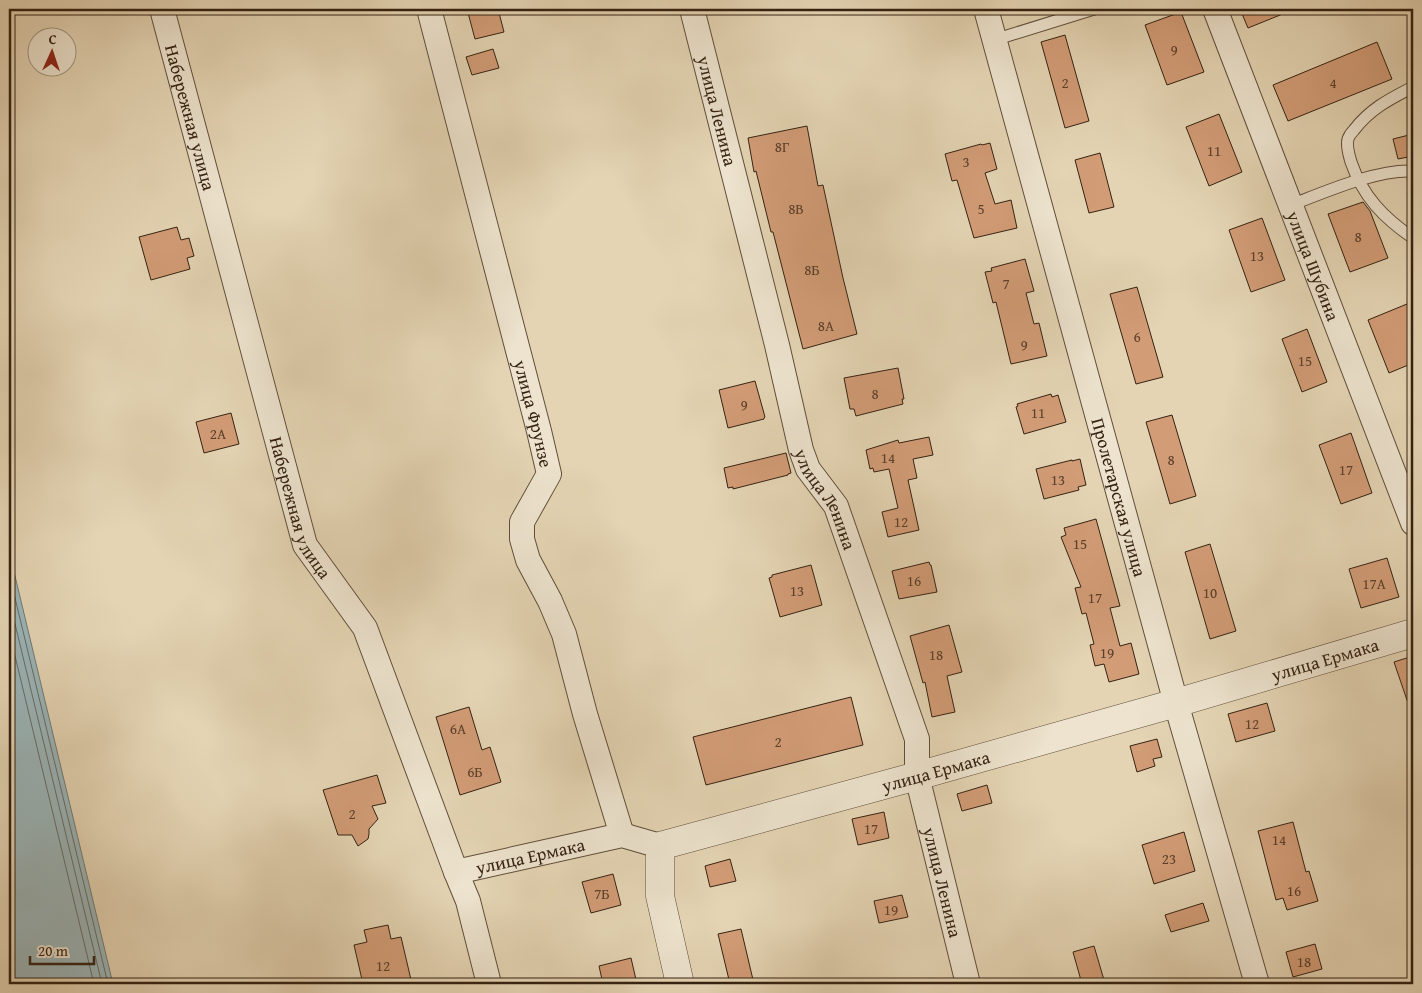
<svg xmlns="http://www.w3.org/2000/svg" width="1422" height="993" viewBox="0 0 1422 993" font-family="'Gentium Book Plus',serif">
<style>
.water{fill:#9bb5b8;stroke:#727a76}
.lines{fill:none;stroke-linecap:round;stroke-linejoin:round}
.shore{stroke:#686c65;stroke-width:1}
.building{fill:#d29c76;stroke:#342212}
.service-casing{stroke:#604e3a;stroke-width:13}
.minor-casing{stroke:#604e3a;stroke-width:26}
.tertiary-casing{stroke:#604e3a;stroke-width:29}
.service{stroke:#ede3ce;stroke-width:11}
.minor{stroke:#ede3ce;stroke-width:24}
.tertiary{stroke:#ede3ce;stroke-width:28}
.labels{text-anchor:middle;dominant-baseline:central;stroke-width:5;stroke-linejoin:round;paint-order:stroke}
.number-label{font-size:15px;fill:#5c402b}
.street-label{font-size:18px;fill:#342212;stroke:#ede3ce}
</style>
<rect width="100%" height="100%" fill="#e4d4b3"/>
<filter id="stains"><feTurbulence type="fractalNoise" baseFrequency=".004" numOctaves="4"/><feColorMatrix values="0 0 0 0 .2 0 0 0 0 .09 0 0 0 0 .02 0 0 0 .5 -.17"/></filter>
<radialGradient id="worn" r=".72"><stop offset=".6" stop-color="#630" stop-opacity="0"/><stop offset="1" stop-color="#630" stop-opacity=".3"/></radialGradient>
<polygon class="water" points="9,551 113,984 9,984"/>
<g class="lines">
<g class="shore">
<polyline points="9,573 108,984"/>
<polyline points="9,599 102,984"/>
<polyline points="9,631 94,984"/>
</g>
</g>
<g class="building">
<polygon points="467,9 498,9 504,32 475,39"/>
<polygon points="1240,9 1295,9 1248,28"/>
<polygon points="1181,12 1204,72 1167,85 1145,25"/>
<polygon points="1065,35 1089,121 1065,128 1041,42"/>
<polygon points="1377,42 1392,79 1288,121 1273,85"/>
<polygon points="493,49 499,68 472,75 466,57"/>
<polygon points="1219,114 1242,172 1209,186 1186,127"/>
<polygon points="807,126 818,186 823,185 843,278 857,334 803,349 773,232 771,232 756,171 754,172 748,138"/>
<polygon points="1413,134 1413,156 1398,159 1393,139"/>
<polygon points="990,143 997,169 985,173 995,204 1011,200 1017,228 974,238 957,180 952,181 945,154 981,144 982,145"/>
<polygon points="1100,153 1114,207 1089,213 1075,160"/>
<polygon points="1363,202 1370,211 1388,258 1350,272 1328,214"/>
<polygon points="1262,218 1285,280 1251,292 1229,230"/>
<polygon points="177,227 181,240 189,238 194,256 187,258 190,269 151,280 139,237"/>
<polygon points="1025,259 1034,291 1026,293 1034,324 1039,323 1047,356 1011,364 996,302 993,303 985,272 992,271 991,268"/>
<polygon points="1137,287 1163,377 1136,384 1110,294"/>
<polygon points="1407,304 1413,321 1413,363 1389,373 1368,320"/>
<polygon points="1307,329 1327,382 1302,392 1282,339"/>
<polygon points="898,368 904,399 902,399 903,404 856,416 854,409 850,409 844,378"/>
<polygon points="755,381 765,417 764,418 764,419 728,428 719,390"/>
<polygon points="1051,394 1052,397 1058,395 1066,422 1024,434 1016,407 1018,406 1017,404"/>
<polygon points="231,413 239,444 204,453 196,422"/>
<polygon points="1172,415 1196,496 1170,504 1146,422"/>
<polygon points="1351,433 1372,493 1341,504 1319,445"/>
<polygon points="929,437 933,455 913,459 917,478 908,480 919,530 888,537 882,512 898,508 889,469 874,472 873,468 870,469 866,450 898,440 899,443"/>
<polygon points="786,453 791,473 788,474 788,475 733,489 733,487 728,488 724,468"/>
<polygon points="1080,459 1086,485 1078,487 1079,490 1044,499 1036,469 1072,460 1072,461"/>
<polygon points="1096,519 1120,606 1110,608 1120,646 1131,643 1139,674 1109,682 1104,664 1095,666 1090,645 1094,644 1086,613 1082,614 1075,588 1081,587 1061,537 1066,535 1064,528"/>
<polygon points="1210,544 1236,631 1210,639 1185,552"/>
<polygon points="1387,558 1399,597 1361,608 1349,569"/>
<polygon points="929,562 930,565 931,565 937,592 899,599 892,571"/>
<polygon points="811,565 822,605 780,617 769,578 772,577 772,575"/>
<polygon points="949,625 962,672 947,676 955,712 932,717 925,682 923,683 910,636"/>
<polygon points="1413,656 1413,709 1410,709 1394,662"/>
<polygon points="851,697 863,745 706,785 693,737"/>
<polygon points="1267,703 1275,731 1236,742 1228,714"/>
<polygon points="469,707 482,750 490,747 501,782 460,795 436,717"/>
<polygon points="1157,739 1162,757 1153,759 1155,766 1137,772 1130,746"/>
<polygon points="377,775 386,803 372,806 378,819 369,829 369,834 368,839 358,846 352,835 338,835 323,790"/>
<polygon points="987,785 992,803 962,811 957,794"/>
<polygon points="884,812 889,838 858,845 852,819"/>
<polygon points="1293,822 1306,872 1309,871 1318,901 1287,910 1283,898 1276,900 1258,831"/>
<polygon points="1184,832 1195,871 1154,884 1142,845"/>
<polygon points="730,859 736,881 710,887 705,866"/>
<polygon points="613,874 621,905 591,913 582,882"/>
<polygon points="902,895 908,917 879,923 874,901"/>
<polygon points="1203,903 1209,921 1171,932 1165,915"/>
<polygon points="388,925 391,939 401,937 412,984 363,984 354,945 367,942 364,930"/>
<polygon points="741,929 754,984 730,984 718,934"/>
<polygon points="1315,944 1322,969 1293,977 1286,952"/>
<polygon points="1094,946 1104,980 1088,984 1082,984 1073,952"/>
<polygon points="631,958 637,984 603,984 599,966"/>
</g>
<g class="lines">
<defs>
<g id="service">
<polyline points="994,40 1094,9"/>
<path d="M1413,87C1390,99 1371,108 1354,130C1352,132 1349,136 1348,139C1346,146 1349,155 1351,162C1363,197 1384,218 1413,238"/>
<path d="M1291,205C1325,192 1377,169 1413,171"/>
</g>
<g id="minor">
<path id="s1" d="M162,9L305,545L365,628L456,872L468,901L489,984"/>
<path id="s2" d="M429,9L539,431L549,474L522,522V539L528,560L550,601L564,634L585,714L622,835"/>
<path id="s3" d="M692,9L777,345L801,450L808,469L836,506L917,739V776L968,984"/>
<path id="s4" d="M986,9L1176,703L1257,984"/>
<path id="s5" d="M1215,9L1413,523"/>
<path id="s6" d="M456,872L622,835L660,846"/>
</g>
<g id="tertiary">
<path id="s7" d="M680,984L660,896V846L917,776L1176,703L1413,633"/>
</g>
</defs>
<use href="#service" class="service-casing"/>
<use href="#minor" class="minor-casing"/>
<use href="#tertiary" class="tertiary-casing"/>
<use href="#service" class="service"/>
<use href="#minor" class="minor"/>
<use href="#tertiary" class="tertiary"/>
</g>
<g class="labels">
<g class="number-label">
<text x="1174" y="49">9</text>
<text x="1065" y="82">2</text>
<text x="1333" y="82">4</text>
<text x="782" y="146">8Г</text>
<text x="1214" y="150">11</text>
<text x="966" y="161">3</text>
<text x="796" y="208">8В</text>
<text x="981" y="208">5</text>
<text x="1358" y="236">8</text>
<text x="1257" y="255">13</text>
<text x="812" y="269">8Б</text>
<text x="1006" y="283">7</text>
<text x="826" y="325">8А</text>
<text x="1137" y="336">6</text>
<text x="1024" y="344">9</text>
<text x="1305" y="360">15</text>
<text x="875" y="393">8</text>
<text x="744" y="404">9</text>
<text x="1038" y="412">11</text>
<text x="218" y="433">2А</text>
<text x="888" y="457">14</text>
<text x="1171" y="459">8</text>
<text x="1346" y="469">17</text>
<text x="1058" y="479">13</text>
<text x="901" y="521">12</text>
<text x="1080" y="543">15</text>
<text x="914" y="580">16</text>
<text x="1374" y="583">17А</text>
<text x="797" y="590">13</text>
<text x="1210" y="592">10</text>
<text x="1095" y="597">17</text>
<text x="1107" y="652">19</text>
<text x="936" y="654">18</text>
<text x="1252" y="723">12</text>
<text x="458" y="728">6А</text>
<text x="778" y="741">2</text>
<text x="475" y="771">6Б</text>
<text x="352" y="813">2</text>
<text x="871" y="828">17</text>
<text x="1279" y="839">14</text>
<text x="1169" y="858">23</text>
<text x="1294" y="890">16</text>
<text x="602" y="893">7Б</text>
<text x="891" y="909">19</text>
<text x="1304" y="961">18</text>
<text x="383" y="965">12</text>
</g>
<g class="street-label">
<text stroke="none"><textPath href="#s3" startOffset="105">улица Ленина</textPath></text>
<text stroke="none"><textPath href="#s1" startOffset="112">Набережная улица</textPath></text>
<text stroke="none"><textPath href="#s5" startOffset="275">улица Шубина</textPath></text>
<text stroke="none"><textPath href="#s2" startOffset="418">улица Фрунзе</textPath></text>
<text stroke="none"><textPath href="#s4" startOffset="506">Пролетарская улица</textPath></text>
<text stroke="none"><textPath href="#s3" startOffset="510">улица Ленина</textPath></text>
<text stroke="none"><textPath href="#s1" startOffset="518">Набережная улица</textPath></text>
<text stroke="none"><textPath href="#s7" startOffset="831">улица Ермака</textPath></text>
<text stroke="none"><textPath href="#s7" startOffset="426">улица Ермака</textPath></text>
<text stroke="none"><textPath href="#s6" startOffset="76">улица Ермака</textPath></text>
<text stroke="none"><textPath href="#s3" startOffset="914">улица Ленина</textPath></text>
</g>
</g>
<rect width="1422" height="993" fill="none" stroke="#e4d4b3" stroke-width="30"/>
<rect x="10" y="10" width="1402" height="973" fill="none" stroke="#342212" stroke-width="2.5"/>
<rect x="15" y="15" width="1392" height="963" fill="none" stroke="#342212"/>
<g transform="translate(52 52) rotate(3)"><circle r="24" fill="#ede3ce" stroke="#a39683"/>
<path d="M0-4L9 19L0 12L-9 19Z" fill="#8f2418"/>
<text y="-8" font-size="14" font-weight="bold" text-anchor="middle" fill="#342212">С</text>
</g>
<path d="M30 956v8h64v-8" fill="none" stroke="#342212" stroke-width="2.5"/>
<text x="38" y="956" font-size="15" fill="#342212" stroke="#ede3ce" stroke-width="4" paint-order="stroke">20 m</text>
<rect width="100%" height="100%" filter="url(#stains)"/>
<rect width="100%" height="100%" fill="url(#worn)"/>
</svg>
